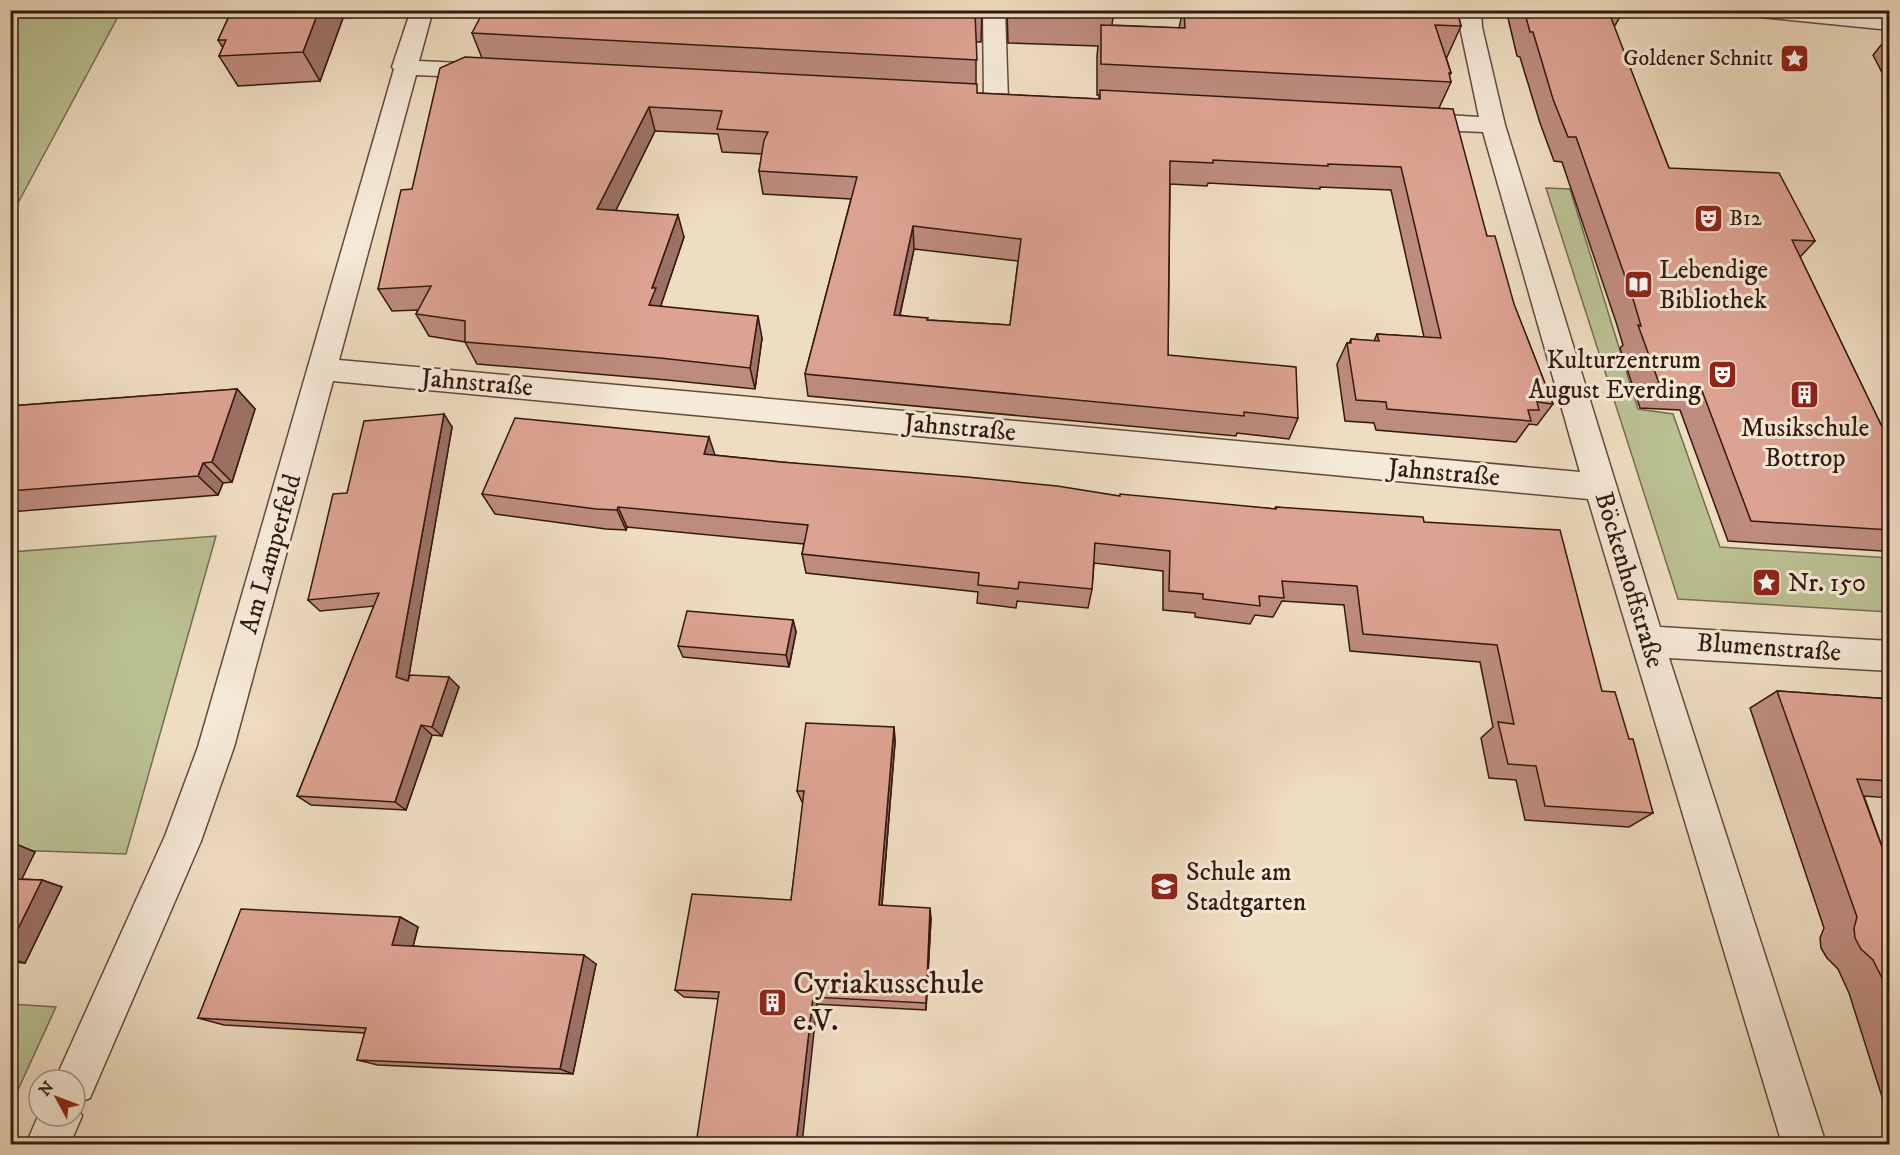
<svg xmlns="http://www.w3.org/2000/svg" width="1900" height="1155" viewBox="0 0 1900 1155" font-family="'IM FELL DW Pica',serif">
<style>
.green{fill:#bac092;stroke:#776c50;stroke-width:1.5}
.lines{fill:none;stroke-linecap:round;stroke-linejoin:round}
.minor-casing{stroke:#63493c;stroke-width:3}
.minor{fill:#f5e9d7;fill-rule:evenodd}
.wall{fill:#be8c7e;stroke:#34180f;stroke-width:1.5;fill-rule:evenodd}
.shaded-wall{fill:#9b7266;stroke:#34180f;stroke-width:1.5}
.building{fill:#dda392;stroke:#34180f;stroke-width:1.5;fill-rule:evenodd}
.labels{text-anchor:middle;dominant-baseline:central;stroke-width:6;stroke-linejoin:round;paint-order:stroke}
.far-poi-label{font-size:22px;fill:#34180f;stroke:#f5e9d7;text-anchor:end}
.poi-label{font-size:26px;fill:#34180f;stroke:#f5e9d7;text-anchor:start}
.street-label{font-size:26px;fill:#34180f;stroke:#f5e9d7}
.near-poi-label{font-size:32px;fill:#34180f;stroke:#f5e9d7;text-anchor:start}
</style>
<rect width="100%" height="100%" fill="#efddc1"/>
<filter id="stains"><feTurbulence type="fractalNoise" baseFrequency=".00333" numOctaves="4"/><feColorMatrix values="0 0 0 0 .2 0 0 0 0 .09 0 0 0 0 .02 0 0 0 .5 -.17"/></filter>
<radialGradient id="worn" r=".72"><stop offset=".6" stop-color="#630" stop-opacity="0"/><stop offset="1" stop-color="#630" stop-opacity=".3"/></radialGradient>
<g class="green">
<polygon points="11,10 121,11 11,216 10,11"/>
<polygon points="1546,188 1570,189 1638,409 1673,414 1720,547 1889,558 1889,612 1678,599"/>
<polygon points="216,536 126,854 11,850 11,552"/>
<polygon points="10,1004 56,1007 11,1105 10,1105"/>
</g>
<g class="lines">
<defs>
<g id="minor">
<polygon points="411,10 433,10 419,61 483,64 491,66 495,71 491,76 483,78 416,75 339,360 1580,472 1483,132 1413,129 1404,126 1401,121 1404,116 1413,113 1479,117 1460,27 1459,10 1481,10 1482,27 1505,125 1660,627 1890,641 1890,671 1669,658 1826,1144 1782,1144 1588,499 333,381 234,747 201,841 90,1098 76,1104 82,1116 70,1144 26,1144 39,1114 39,1116 75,1116 75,1080 55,1080 165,836 198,747 394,69 392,67"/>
<polygon points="983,10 1005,10 1008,100 1004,105 996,107 988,105 984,100"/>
<polygon points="1750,10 1833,10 1890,16 1890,30 1761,17 1753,15"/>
</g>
</defs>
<use href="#minor" class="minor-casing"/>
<use href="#minor" class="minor"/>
</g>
<g class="wall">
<polygon points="122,10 186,10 124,13"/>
<polygon points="232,10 362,10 360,17 343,18 320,81 238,86 219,56 223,48 218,40"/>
<path d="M982,10L981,42H976V84L977,93L1099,99V95H1097V56L1098,46L1008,43L1007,10H1112L1113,17L1112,25L1179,28L1183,10H1457L1461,26L1447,57H1446L1451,73L1449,76L1451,82L1439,108L1487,236L1553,404L1537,425L1529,424L1516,442L1376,430L1374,423L1345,421L1337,364L1347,343H1349L1351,339L1374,341L1377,334L1424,337L1391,190L1320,187V189L1208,183L1207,186L1170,184L1168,355L1298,418L1289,439L1237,433L1236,436L808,396L805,374L851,199L763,194L759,171L762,154L722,152L718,134L655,131L616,210L684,237L661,305V306L762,338L755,389L667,380L477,364L465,342L429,336L416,314L418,310L392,311L378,289L412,189L482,58L472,33L898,16ZM914,249L1018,261L1010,325L928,320L900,315Z"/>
<polygon points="1511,10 1624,10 1614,27 1669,168 1815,241 1800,257 1885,433 1890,433 1890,546 1882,551 1728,541 1680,410 1640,408 1620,348 1623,345 1617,325 1562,162 1554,161 1540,123 1520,57 1517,56 1508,18"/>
<polygon points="1890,34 1890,88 1873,55"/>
<polygon points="237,389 255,409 232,482 223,483 218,495 10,512 10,406"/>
<polygon points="452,427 408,680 459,687 442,736 432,735 406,810 311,805 297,796 374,606 320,611 308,600 347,493"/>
<polygon points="714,455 781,462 1119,496 1274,509 1276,507 1424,522 1602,691 1629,739 1653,813 1629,827 1525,820 1516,780 1489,778 1481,738 1493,727 1480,662 1350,651 1344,605 1282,601 1273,617 1255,615 1250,624 1195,617 1195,613 1163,610 1163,571 1094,563 1092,589 1088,608 1017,601 1016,608 977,603 978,592 806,573 802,554 804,544 627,527 626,530 606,529 495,514 482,494"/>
<polygon points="793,620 796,632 789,667 683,657 678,646"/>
<polygon points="1777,691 1890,699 1890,798 1864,796 1885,855 1890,856 1890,1122 1849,993 1838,969 1827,958 1821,948 1820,938 1824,928 1750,708"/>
<polygon points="894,727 895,742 882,906 931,918 926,1010 684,997 675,990 791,900 803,804 797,791"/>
<polygon points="10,844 35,852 21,879 42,880 62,887 25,963 10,962"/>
<polygon points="400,917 418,927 413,946 596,964 573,1074 378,1065 357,1060 365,1033 224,1025 198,1018"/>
</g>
<g class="shaded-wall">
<polygon points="319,10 339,10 343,18 320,81 303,52"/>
<polygon points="356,10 362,10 360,17"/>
<polygon points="649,107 655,131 605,232 597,209"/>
<polygon points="678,215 684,237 661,305 663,310 649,305 652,288"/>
<polygon points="913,226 914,249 895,337 894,315"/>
<polygon points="758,316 762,338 755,389 750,368"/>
<polygon points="237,389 255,409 232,482 212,462"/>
<polygon points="444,414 452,427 407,687 396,677"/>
<polygon points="709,437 716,458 704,454"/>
<polygon points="203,463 223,483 218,495 198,476"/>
<polygon points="618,507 627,527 626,530 617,510"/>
<polygon points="793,620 796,632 789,667 786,655"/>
<polygon points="449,677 459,687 442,736 432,727"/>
<polygon points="421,725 432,735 406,810 395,802"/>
<polygon points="894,727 895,742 881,915 879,905"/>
<polygon points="16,844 35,852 19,885 10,882 10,854"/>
<polygon points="42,880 62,887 25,963 10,959 10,945"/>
<polygon points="930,908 931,918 926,1010 926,1003"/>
<polygon points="400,917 418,927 411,954 392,945"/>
<polygon points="584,955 596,964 573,1074 560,1069"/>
<polygon points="813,997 817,1004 802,1144 796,1144"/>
</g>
<g class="building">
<polygon points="232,10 319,10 303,52 219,56 226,40 218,40"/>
<polygon points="484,10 778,10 898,16 898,10 982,10 982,13 975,13 977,60 472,33"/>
<polygon points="1010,10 1112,10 1113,17 1010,14"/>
<polygon points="1184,10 1457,10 1461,26 1435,25 1451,73 1449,73 1451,82 1101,64 1101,25 1185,28"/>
<polygon points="1524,10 1608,10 1669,168 1779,173 1815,241 1792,240 1885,433 1890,433 1890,530 1751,521 1701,388 1660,386 1638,325 1641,326 1634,302 1576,137 1568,137 1553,99 1533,32 1530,32"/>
<path d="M465,57L977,84V93L1100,99V90L1453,109L1487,236H1495L1514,304L1553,404L1537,402L1539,410H1528L1531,421L1387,409L1386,402L1356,400L1347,343H1351V339L1379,341L1377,334L1441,338L1401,167L1328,164V166L1213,160V163L1170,161L1168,355L1296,367L1298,418L1244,412V416L805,374L857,177L759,171L764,140L768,132L717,129L722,111L649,107L597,209L678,215L652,288H656L649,305L758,316L750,368L660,358L465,342V321L416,314L431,286L378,289L401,190L412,189L440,68ZM913,226L1021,239L1010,325L927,320L928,318L894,315Z"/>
<polygon points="237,389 212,462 203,463 198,476 10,491 10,406"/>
<polygon points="444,414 396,677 408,681 410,675 449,677 432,727 421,725 395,802 297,796 379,593 308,600 333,494 347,493 364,421"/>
<polygon points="515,418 709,437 704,454 781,462 967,477 1057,486 1120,496 1120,494 1276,509 1276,507 1423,517 1424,522 1560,530 1602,691 1615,692 1629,739 1633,739 1653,813 1545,806 1536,766 1508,764 1498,722 1514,724 1497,645 1363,634 1357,586 1282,581 1284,598 1259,596 1260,606 1203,599 1203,594 1169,591 1170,551 1095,543 1092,589 1019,582 1018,589 978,585 979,573 802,554 808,525 618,507 617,510 596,509 482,494"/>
<polygon points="687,611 793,620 786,655 678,646"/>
<polygon points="1777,691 1890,699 1890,781 1857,779 1885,855 1890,856 1890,999 1885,984 1873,960 1861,949 1855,938 1854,928 1857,917"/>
<polygon points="806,723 894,727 879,905 930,908 926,1003 813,997 796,1144 696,1144 719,992 675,990 692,894 791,900 804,791 797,791"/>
<polygon points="10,844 16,844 10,854"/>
<polygon points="10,879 42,880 10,945"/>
<polygon points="241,909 400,917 392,945 584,955 560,1069 357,1060 366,1028 198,1018"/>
</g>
<defs>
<symbol id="sight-square" viewBox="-11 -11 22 22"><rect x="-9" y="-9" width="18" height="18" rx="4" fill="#8f2418" stroke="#f5e9d7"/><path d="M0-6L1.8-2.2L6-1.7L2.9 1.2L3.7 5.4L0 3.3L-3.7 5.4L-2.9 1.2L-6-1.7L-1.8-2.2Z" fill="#fff"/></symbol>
<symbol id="theatre-square" viewBox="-11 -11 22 22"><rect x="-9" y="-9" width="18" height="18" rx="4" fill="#8f2418" stroke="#f5e9d7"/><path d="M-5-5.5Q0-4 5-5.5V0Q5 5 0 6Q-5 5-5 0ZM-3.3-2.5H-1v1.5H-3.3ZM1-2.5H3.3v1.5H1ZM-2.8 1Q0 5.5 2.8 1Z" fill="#fff"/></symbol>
<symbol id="library-square" viewBox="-11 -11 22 22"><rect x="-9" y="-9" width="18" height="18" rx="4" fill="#8f2418" stroke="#f5e9d7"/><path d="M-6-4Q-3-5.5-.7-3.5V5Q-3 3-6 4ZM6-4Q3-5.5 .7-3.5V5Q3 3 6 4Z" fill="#fff"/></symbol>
<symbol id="building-square" viewBox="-11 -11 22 22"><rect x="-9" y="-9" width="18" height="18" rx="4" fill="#8f2418" stroke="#f5e9d7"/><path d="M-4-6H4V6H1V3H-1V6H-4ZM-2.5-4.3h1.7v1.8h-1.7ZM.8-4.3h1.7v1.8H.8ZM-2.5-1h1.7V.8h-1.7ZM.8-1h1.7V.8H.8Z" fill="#fff"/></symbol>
<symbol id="school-square" viewBox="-11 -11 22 22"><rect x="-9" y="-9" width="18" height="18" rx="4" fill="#8f2418" stroke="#f5e9d7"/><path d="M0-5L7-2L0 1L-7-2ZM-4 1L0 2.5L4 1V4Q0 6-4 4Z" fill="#fff"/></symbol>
</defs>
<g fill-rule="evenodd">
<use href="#sight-square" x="1778" y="42" width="33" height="33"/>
<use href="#theatre-square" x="1692" y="202" width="33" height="33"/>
<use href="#library-square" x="1622" y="268" width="33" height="33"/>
<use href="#theatre-square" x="1706" y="358" width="33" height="33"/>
<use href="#building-square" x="1788" y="378" width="33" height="33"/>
<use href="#sight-square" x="1750" y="566" width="33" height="33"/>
<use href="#school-square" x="1148" y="870" width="33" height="33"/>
<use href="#building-square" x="756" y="986" width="33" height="33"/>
</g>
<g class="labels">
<g class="far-poi-label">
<text x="1773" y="58">Goldener Schnitt</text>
<text x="1729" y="218" text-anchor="start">B12</text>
</g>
<g class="poi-label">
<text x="1659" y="270">Lebendige<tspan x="1659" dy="30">Bibliothek</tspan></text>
<text x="1701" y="360" text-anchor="end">Kulturzentrum<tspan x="1701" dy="30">August Everding</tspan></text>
<text x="1805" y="428" text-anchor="middle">Musikschule<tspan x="1805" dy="30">Bottrop</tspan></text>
<text x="1788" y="583">Nr. 150</text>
<text x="1186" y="872">Schule am<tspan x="1186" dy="30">Stadtgarten</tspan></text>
</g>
<g class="street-label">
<text transform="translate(477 383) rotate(5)">Jahnstraße</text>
<text transform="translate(960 428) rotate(5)">Jahnstraße</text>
<text transform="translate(1444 473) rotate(5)">Jahnstraße</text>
<text transform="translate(271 554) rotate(-74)">Am Lamperfeld</text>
<text transform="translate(1629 580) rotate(73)">Böckenhoffstraße</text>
<text transform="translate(1769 648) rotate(4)">Blumenstraße</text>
</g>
<g class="near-poi-label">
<text x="793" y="984">Cyriakusschule<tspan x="793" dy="37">e.V.</tspan></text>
</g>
</g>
<rect width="1900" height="1155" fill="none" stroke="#efddc1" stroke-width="36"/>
<rect x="12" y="12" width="1876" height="1131" fill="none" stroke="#34180f" stroke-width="3"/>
<rect x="18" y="18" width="1864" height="1119" fill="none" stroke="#34180f" stroke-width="1.5"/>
<g transform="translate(57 1098) rotate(311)"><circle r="28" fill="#f5e9d7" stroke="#a89587" stroke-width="1.5"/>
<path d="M0-4.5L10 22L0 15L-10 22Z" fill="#8f2418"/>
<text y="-9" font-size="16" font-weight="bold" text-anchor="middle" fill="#34180f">N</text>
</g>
<rect width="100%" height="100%" filter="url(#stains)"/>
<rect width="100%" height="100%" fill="url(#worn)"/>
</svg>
